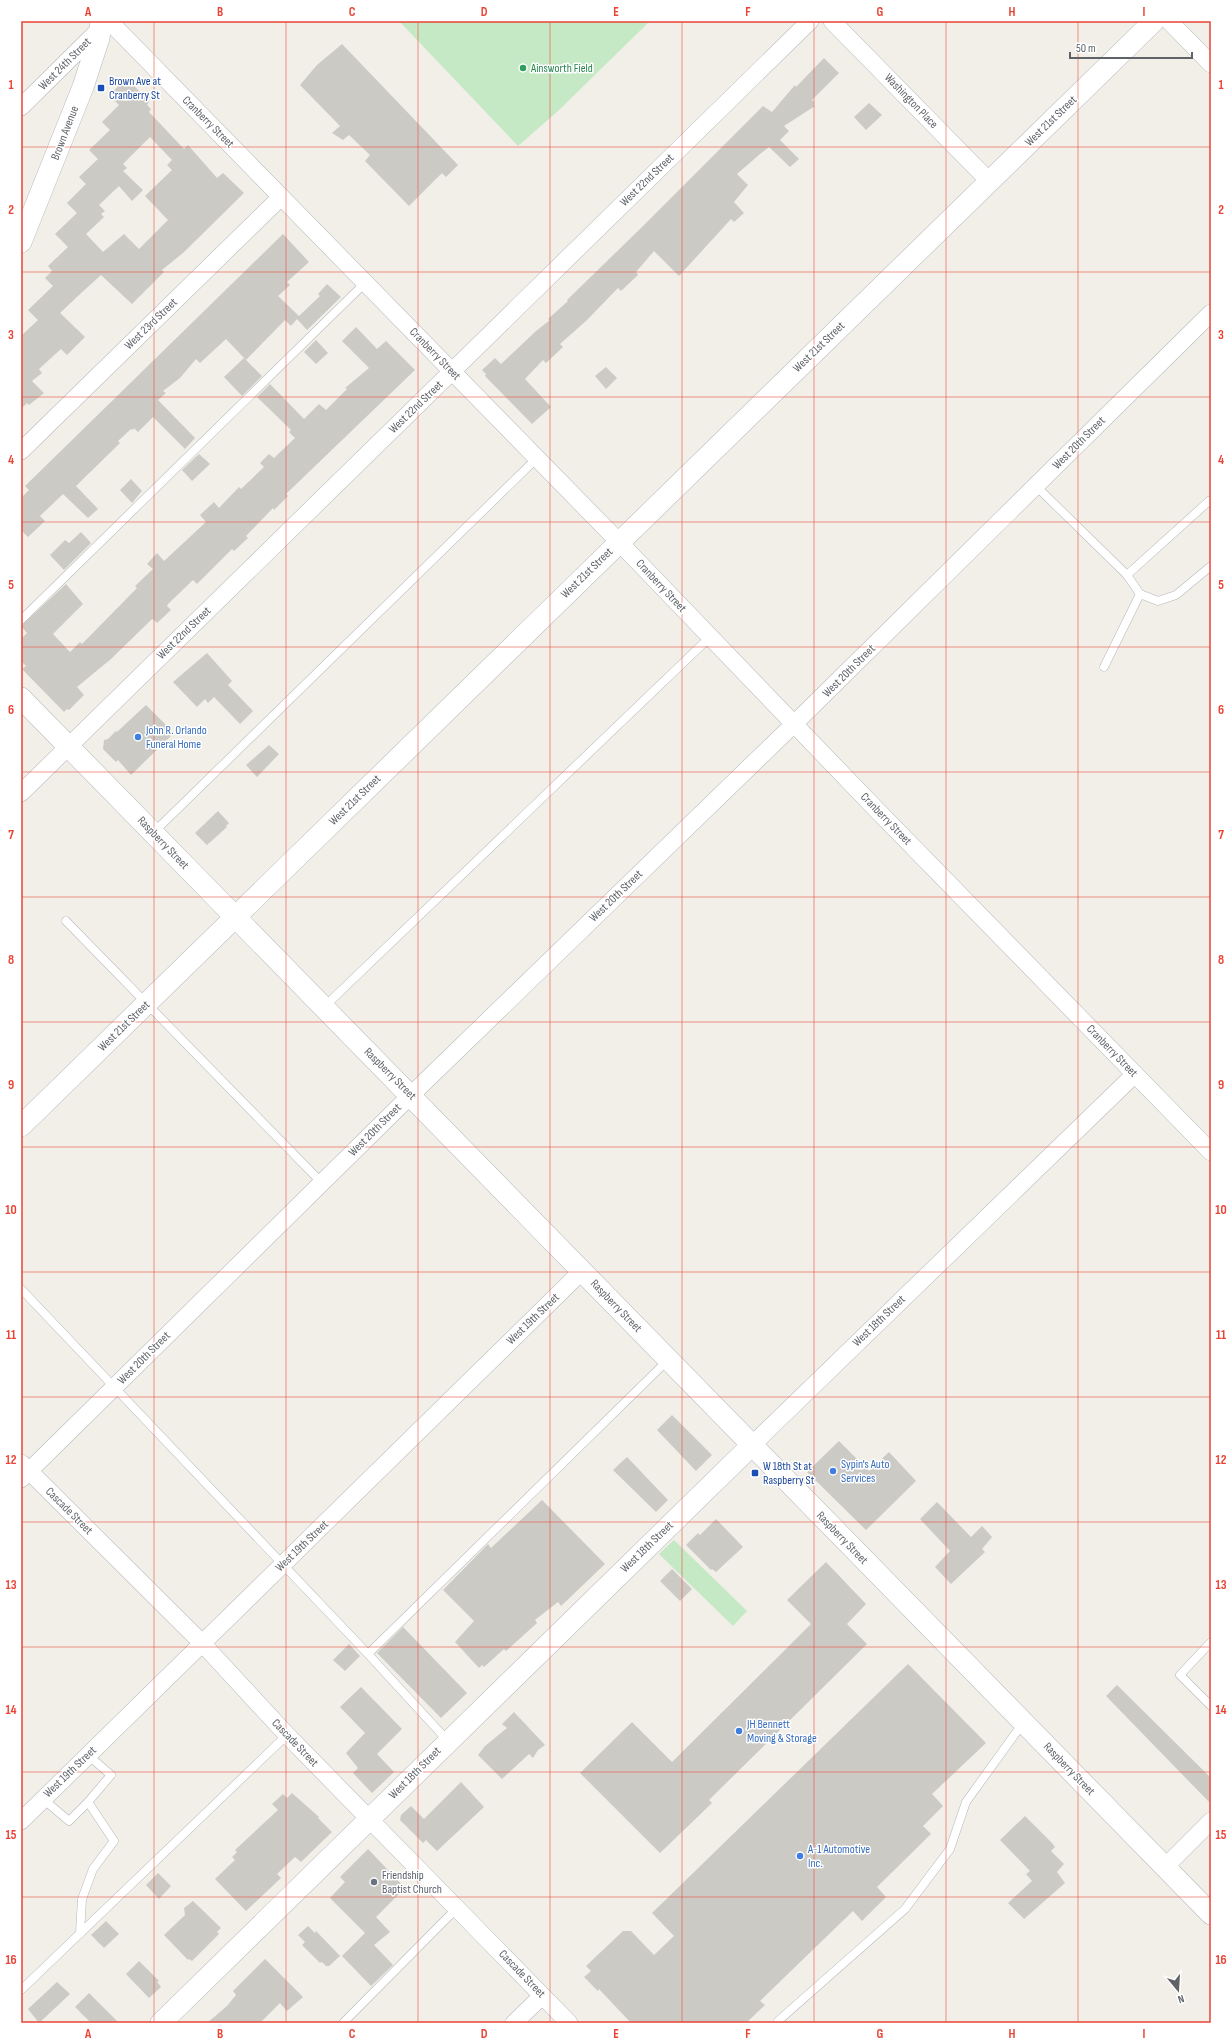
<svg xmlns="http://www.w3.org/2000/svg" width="1232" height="2044" viewBox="0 0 1232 2044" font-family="'Sofia Sans Condensed',sans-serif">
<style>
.green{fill:#c5e8c5}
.building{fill:#cccac5;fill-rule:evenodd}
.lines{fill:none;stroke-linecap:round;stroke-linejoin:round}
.service-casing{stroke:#b5b8bc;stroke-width:9}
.minor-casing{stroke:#b5b8bc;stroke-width:18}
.tertiary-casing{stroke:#b5b8bc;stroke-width:22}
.service{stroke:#fff;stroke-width:8}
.minor{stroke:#fff;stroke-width:17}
.tertiary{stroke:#fff;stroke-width:21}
.grid{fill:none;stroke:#ea4335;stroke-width:1;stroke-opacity:0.55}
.leisure-dot{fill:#2e9e5b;stroke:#fff;stroke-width:1.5}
.transit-dot{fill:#1a4fb4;stroke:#fff;stroke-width:1.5}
.shop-dot{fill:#3f7fe0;stroke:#fff;stroke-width:1.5}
.worship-dot{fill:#6b7280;stroke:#fff;stroke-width:1.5}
.labels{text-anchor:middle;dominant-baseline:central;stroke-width:3;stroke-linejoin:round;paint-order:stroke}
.street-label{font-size:12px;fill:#5f6368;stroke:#fff}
.leisure-label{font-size:12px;fill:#27864d;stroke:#fff;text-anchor:start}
.transit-label{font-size:12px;fill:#164399;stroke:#fff;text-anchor:start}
.shop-label{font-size:12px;fill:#366cbe;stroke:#fff;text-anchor:start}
.worship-label{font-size:12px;fill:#5b616d;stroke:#fff;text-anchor:start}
.neatline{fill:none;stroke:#ea4335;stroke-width:1.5}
.grid-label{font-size:13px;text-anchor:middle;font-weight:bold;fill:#ea4335}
</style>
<rect width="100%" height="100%" fill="#f1efe8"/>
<g class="green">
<polygon points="399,21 650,21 558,111 518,146"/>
<polygon points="674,1540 747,1611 733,1626 659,1554"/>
</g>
<g class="building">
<polygon points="342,44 458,165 446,177 442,173 409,206 365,161 370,155 349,135 343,140 332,133 340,126 300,85 317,65"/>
<polygon points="824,58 839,73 812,100 815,103 813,104 815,106 784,126 789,131 780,140 799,159 790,167 769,147 760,154 737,174 748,185 734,202 744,213 734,222 731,219 679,276 654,251 636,272 638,275 621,291 618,288 586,321 560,344 563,347 546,363 543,360 525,379 551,407 532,424 485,376 486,374 482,370 495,358 501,364 536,331 550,320 548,319 568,301 567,300 641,228 763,106 772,112 795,85 796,87"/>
<path d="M127,78L149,102L147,105L151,109L149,112L184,149L188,145L217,178L223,173L244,193L183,253L162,270L164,272L132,304L101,275L79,295L60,313L85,337L67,355L61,349L39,369L42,373L32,381L44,393L29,405L27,403L21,409V336L38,320L28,310L53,286L45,278L52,271L48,266L68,247L55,234L77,213L67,203L86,184L79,177L98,159L89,150L110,130L102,122L119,105L109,95ZM150,137L172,160L167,165L172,170L145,196L168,220L139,249L124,234L103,252L86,234L104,217L101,214L105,211L99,205L119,186L132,201L143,190L123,171L127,168L123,164Z"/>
<polygon points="869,103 882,115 866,130 854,117"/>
<polygon points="283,234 309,262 287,282 290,285 278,296 299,316 320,296 318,294 327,284 341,297 307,330 297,319 291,326 285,320 246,360 226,339 200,363 196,359 180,378 163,391 166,393 158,400 195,438 185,449 153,417 138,432 134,428 133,430 131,429 118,441 120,443 76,486 98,509 88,518 63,494 40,516 45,521 28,537 21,530 21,498 29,490 25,486"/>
<polygon points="356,327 377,349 386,341 415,370 286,494 288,496 274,510 273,508 246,536 248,538 234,551 232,549 197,584 193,580 168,604 167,606 171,610 157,623 153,619 151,620 111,659 77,687 84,695 69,710 67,709 64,712 22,669 26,666 21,661 21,639 27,633 21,626 66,584 83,604 53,634 70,652 80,642 82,644 137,588 135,586 153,569 147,564 157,553 164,561 206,522 200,515 214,502 219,508 239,487 241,489 264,467 260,463 269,454 274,458 295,438 289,432 291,430 257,397 270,384 304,419 319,404 326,410 347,389 345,388 369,368 342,341"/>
<polygon points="316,340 328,353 316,364 304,352"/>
<polygon points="244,358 262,376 242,396 224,377"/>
<polygon points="606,367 617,378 606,389 595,376"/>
<polygon points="199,454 210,464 192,481 182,470"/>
<polygon points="131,479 142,491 132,503 120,490"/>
<polygon points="81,532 91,543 64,570 50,555 65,540 69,543"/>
<polygon points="207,653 232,681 228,685 253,711 240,724 214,697 208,703 205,699 197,707 173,682"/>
<polygon points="146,705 174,733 131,775 118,760 116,762 103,749 104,740 108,739 116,731 117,732"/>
<polygon points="269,745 279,754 257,777 246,765"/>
<polygon points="218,811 229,823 226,826 227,827 207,845 195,833"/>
<polygon points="672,1415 712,1455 696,1471 657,1430"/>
<polygon points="839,1441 869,1471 889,1452 916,1481 866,1530 807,1472"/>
<polygon points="627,1457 668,1500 656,1512 613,1470"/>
<polygon points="542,1500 605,1564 561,1606 558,1602 535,1620 537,1623 506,1651 504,1649 484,1667 482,1665 479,1668 455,1642 474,1621 443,1590 488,1544 491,1548"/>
<polygon points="937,1502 971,1537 982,1526 992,1537 982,1549 985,1552 951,1584 935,1567 950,1551 920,1519"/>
<polygon points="716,1519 743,1547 716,1572 712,1569 711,1570 686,1545 698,1533 700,1535"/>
<polygon points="826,1562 866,1604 847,1624 867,1644 709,1800 712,1803 660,1853 580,1773 632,1722 672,1762 811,1624 787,1600"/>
<polygon points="672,1569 692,1589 680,1601 660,1581"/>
<polygon points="403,1627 467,1693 441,1718 377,1653"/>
<polygon points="349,1644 360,1656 345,1671 333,1660"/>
<polygon points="908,1664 986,1743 932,1794 943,1806 923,1826 931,1834 877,1887 886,1897 862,1921 853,1911 760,2001 765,2005 746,2023 631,2023 599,1989 598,1991 584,1977 591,1971 586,1966 623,1931 631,1931 654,1955 674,1936 652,1913"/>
<polygon points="1117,1685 1211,1778 1211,1804 1106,1696"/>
<polygon points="361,1687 402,1729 377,1754 394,1772 372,1793 353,1773 358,1768 346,1753 365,1733 340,1707"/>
<polygon points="514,1712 545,1745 538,1750 533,1758 529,1754 502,1779 478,1755 485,1746 507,1728 502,1724"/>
<polygon points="461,1782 484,1807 437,1851 426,1840 423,1843 400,1820 401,1815 411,1806 424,1819"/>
<polygon points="292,1793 319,1817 318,1818 332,1832 301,1862 295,1857 277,1874 281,1878 246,1911 215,1879 235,1860 232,1857 237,1852 235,1850 278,1810 272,1804 283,1794 287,1798"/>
<polygon points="1025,1816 1052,1843 1055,1847 1051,1851 1064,1864 1057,1872 1065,1883 1024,1919 1008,1903 1032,1881 1026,1874 1030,1871 1000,1840"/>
<polygon points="368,1849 405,1888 376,1917 390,1932 374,1945 393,1965 371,1986 342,1956 365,1933 330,1898 345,1882 340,1877"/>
<polygon points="158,1873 171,1886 159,1899 146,1885"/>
<polygon points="193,1901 221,1928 217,1932 219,1934 192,1961 189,1959 188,1960 164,1935 185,1915 184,1908"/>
<polygon points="106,1921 119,1934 104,1948 91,1935"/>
<polygon points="308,1926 315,1933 316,1931 340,1956 329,1966 326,1966 322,1962 320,1963 302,1945 305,1942 298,1935"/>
<polygon points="265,1959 303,1997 287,2011 280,2003 260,2023 207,2023 227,2006 236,1995 233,1991"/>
<polygon points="139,1961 159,1981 157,1982 161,1987 149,1998 126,1974"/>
<polygon points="57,1982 70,1994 39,2023 28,2009"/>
<polygon points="89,1993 119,2023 91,2023 75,2007"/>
</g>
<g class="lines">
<defs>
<g id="service">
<polyline points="1036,486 1127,575 1140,594 1158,601 1176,595 1211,566"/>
<polyline points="1127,575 1209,501 1211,503"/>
<polyline points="21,620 365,283"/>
<polyline points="1104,667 1140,594"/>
<polyline points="153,833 537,458"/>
<polyline points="66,921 322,1183"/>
<polyline points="324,1007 710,637"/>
<polyline points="21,1289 368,1654 668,1360"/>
<polyline points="1211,1642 1180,1675 1211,1706"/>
<polyline points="368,1654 448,1741"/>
<polyline points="43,1799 69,1821 88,1802"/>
<polyline points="80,1933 82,1899 93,1869 114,1841 88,1802 111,1775 88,1755"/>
<polyline points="21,1990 287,1735"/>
<polyline points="778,2021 905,1909 950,1849 966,1802 1023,1723"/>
<polyline points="343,2023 457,1908"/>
</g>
<g id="minor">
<polyline points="109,21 619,542 872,805 1211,1152"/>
<polyline points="832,21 989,181"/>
<polyline points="1169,21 1211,64"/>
<polyline points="21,107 102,27"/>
<polyline points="21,451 281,197"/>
<polyline points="21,793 810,21"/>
<polyline points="752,1445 1135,1074"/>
<polyline points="21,1463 202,1643 287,1735 569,2023"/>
<polyline points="21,1479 410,1096 795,723 1211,313"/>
<polyline points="21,1821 582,1271"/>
<polyline points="1165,1867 1211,1821"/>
<polyline points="514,2023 542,1996"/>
</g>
<g id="tertiary">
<polyline points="21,242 83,87 99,38 101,21"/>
<polyline points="21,698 1211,1914"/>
<polyline points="21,1126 1154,21"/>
<polyline points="161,2023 752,1445"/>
</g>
</defs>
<use href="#service" class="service-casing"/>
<use href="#minor" class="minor-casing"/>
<use href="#tertiary" class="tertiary-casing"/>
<use href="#service" class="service"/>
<use href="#minor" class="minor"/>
<use href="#tertiary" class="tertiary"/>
</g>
<path class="grid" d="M154,21V2023M286,21V2023M418,21V2023M550,21V2023M682,21V2023M814,21V2023M946,21V2023M1078,21V2023M21,147H1211M21,272H1211M21,397H1211M21,522H1211M21,647H1211M21,772H1211M21,897H1211M21,1022H1211M21,1147H1211M21,1272H1211M21,1397H1211M21,1522H1211M21,1647H1211M21,1772H1211M21,1897H1211"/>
<circle class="leisure-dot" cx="523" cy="68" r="4"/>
<g class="transit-dot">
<rect x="97" y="84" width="8" height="8" rx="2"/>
<rect x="751" y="1469" width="8" height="8" rx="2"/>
</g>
<g class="shop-dot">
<circle cx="138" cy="737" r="4"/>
<circle cx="833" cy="1471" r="4"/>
<circle cx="739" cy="1731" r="4"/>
<circle cx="800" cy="1856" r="4"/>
</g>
<circle class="worship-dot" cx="374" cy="1882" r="4"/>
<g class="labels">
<g class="street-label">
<text transform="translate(65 64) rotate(-45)">West 24th Street</text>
<text transform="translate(911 101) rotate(46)">Washington Place</text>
<text transform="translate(1051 121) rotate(-44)">West 21st Street</text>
<text transform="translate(208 122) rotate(45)">Cranberry Street</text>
<text transform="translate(65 133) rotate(-69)">Brown Avenue</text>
<text transform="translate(647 180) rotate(-44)">West 22nd Street</text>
<text transform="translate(151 324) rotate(-44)">West 23rd Street</text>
<text transform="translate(819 347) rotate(-44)">West 21st Street</text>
<text transform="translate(435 354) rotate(46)">Cranberry Street</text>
<text transform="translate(416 407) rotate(-44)">West 22nd Street</text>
<text transform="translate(1079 443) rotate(-45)">West 20th Street</text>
<text transform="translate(587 573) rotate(-44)">West 21st Street</text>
<text transform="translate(661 586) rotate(47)">Cranberry Street</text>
<text transform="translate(184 633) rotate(-44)">West 22nd Street</text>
<text transform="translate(849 671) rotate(-45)">West 20th Street</text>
<text transform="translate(355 800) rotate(-44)">West 21st Street</text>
<text transform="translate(886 819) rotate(46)">Cranberry Street</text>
<text transform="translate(163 843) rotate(46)">Raspberry Street</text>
<text transform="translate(616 896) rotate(-44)">West 20th Street</text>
<text transform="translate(124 1026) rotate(-44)">West 21st Street</text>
<text transform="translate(1112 1051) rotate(46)">Cranberry Street</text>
<text transform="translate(390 1074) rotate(45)">Raspberry Street</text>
<text transform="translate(375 1130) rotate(-45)">West 20th Street</text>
<text transform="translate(616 1306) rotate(46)">Raspberry Street</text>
<text transform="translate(533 1319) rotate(-44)">West 19th Street</text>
<text transform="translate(879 1321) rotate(-44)">West 18th Street</text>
<text transform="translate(144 1358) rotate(-45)">West 20th Street</text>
<text transform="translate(69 1511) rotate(45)">Cascade Street</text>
<text transform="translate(842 1538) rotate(46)">Raspberry Street</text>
<text transform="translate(302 1546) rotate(-44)">West 19th Street</text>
<text transform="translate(647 1547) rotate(-44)">West 18th Street</text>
<text transform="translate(295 1743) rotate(46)">Cascade Street</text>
<text transform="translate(1069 1769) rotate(46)">Raspberry Street</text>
<text transform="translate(70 1772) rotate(-44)">West 19th Street</text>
<text transform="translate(415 1773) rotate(-45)">West 18th Street</text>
<text transform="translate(522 1974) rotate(46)">Cascade Street</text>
</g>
<g class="leisure-label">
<text x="531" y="68">Ainsworth Field</text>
</g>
<g class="transit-label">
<text x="109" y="81">Brown Ave at<tspan x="109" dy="14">Cranberry St</tspan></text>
<text x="763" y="1466">W 18th St at<tspan x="763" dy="14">Raspberry St</tspan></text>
</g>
<g class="shop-label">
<text x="146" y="730">John R. Orlando<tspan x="146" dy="14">Funeral Home</tspan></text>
<text x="841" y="1464">Sypin's Auto<tspan x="841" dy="14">Services</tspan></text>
<text x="747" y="1724">JH Bennett<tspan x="747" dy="14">Moving &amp; Storage</tspan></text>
<text x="808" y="1849">A-1 Automotive<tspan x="808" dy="14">Inc.</tspan></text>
</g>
<g class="worship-label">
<text x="382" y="1875">Friendship<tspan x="382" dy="14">Baptist Church</tspan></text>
</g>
</g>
<rect width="1232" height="2044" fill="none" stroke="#ffffff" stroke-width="44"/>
<g transform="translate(1178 1990) rotate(162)" stroke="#ffffff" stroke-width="3" paint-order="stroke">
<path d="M0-3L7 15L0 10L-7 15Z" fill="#5f6368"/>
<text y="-6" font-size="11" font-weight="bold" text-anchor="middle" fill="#5f6368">N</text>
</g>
<path d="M1070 52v6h122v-6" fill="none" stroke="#5f6368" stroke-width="2"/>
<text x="1076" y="52" font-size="12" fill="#5f6368" stroke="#ffffff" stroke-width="3" paint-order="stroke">50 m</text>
<rect x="22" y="22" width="1188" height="2000" class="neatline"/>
<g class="grid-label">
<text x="88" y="16">A</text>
<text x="220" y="16">B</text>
<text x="352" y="16">C</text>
<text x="484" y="16">D</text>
<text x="616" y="16">E</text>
<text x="748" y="16">F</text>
<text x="880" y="16">G</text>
<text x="1012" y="16">H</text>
<text x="1144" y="16">I</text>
<text x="11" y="89">1</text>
<text x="1221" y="89">1</text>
<text x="11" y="214">2</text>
<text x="1221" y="214">2</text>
<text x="11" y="339">3</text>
<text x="1221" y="339">3</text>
<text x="11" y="464">4</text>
<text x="1221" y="464">4</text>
<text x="11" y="589">5</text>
<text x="1221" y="589">5</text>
<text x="11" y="714">6</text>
<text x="1221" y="714">6</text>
<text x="11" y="839">7</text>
<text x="1221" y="839">7</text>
<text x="11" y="964">8</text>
<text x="1221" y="964">8</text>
<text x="11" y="1089">9</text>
<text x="1221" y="1089">9</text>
<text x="11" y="1214">10</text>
<text x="1221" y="1214">10</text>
<text x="11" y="1339">11</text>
<text x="1221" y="1339">11</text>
<text x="11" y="1464">12</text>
<text x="1221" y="1464">12</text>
<text x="11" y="1589">13</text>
<text x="1221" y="1589">13</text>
<text x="11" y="1714">14</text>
<text x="1221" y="1714">14</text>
<text x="11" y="1839">15</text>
<text x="1221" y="1839">15</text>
<text x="11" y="1964">16</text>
<text x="1221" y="1964">16</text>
<text x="88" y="2038">A</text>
<text x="220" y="2038">B</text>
<text x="352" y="2038">C</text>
<text x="484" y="2038">D</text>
<text x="616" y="2038">E</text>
<text x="748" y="2038">F</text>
<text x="880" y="2038">G</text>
<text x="1012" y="2038">H</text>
<text x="1144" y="2038">I</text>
</g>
</svg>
